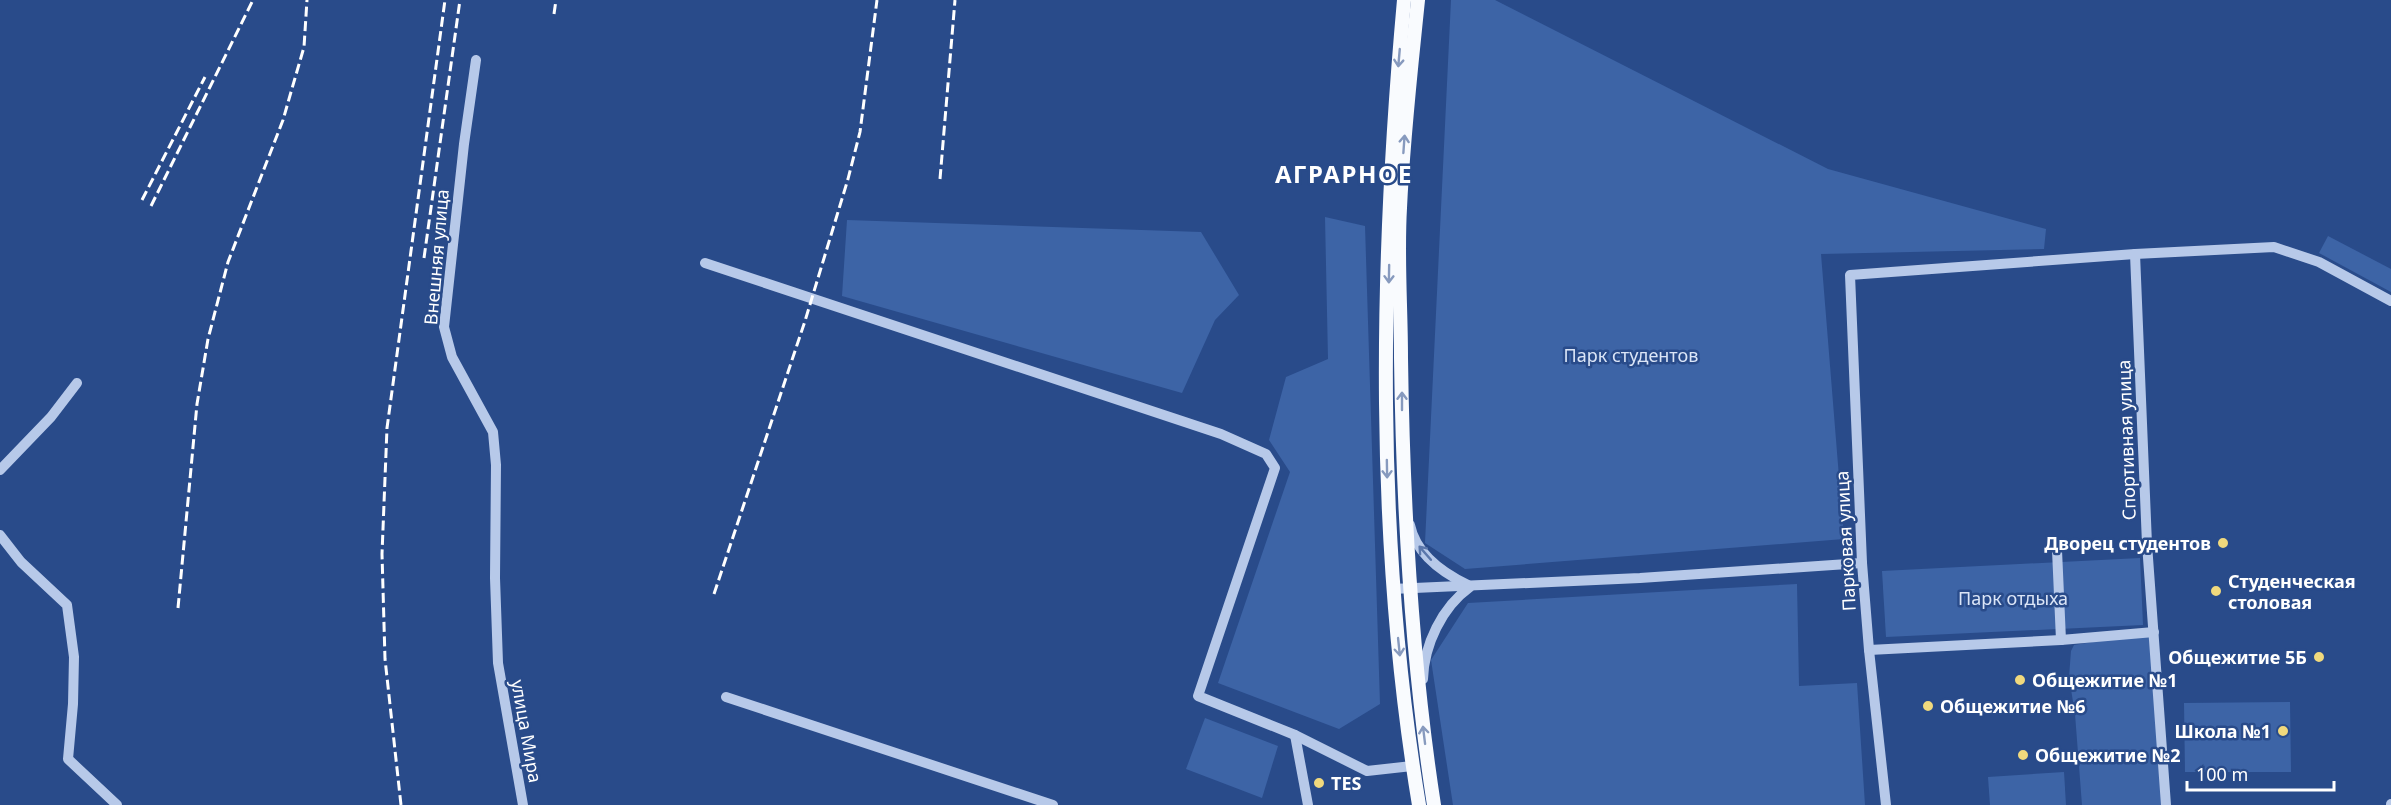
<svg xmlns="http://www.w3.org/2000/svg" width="2391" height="805" viewBox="0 0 2391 805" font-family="'Noto Sans',sans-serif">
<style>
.green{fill:#3d64a6}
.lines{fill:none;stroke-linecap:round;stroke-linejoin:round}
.minor{stroke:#b7c9e9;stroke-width:10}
.major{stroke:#f9fbfe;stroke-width:14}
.rail{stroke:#fff;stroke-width:3;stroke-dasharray:10 4.5;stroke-linecap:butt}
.oneway{stroke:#879abe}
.oneway2{stroke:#5b77ab}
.poi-dot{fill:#f0d97d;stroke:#294b8a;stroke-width:2}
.labels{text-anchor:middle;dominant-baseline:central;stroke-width:5;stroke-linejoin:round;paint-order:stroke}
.street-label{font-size:18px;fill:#fff;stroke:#294b8a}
.park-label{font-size:18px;fill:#dbe5f7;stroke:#294b8a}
.poi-label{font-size:18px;font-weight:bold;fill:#fff;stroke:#294b8a;text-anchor:start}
.district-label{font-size:24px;font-weight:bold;letter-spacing:1.5px;fill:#fff;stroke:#294b8a}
</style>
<rect width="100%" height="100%" fill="#294b8a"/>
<g class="green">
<polygon points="1451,0 1495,0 1828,169 2046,229 2044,249 1821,254 1844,539 1465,569 1425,543"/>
<polygon points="1325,217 1365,226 1380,704 1339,729 1218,683 1290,472 1269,440 1286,377 1328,359"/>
<polygon points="847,220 1201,232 1239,295 1215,320 1182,393 842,296"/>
<polygon points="2328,236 2391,269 2391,292 2319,253"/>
<polygon points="2140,558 2143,625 1886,637 1882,571"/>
<polygon points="1797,584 1799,686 1857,683 1865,805 1453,805 1431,660 1468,603"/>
<polygon points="2154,632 2162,805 2082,805 2075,714 2069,677 2071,651 2074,645"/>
<polygon points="2290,702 2291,772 2185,772 2184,703"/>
<polygon points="1205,718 1278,746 1262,798 1186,769"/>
<polygon points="2064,772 2066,805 1990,805 1988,777"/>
</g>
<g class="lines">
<g class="minor">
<polyline points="476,60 464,144 444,327 452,357 493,432 496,465 495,578 498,663 523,805"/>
<polyline points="2135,254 2147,544 2166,805"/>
<polyline points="705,263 1221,434 1266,454 1275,468 1198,696 1295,735 1367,771 1412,766"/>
<polyline points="0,470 51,417 77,383"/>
<path d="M1410,525C1416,554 1443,573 1468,585"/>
<polyline points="0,535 21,562 67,605 74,657 73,704 68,759 117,805"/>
<polyline points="2057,550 2061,640"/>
<polyline points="1392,589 1640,578 1862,563"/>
<polyline points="1869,650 2061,640 2154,632"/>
<path d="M1423,679C1424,645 1442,607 1470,587"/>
<polyline points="726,697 1053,805"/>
<polyline points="1295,735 1308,805"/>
<polyline points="1886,805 1869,650 1862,563 1850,275 2135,254 2274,247 2319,262 2391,301"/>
<polyline points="2391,805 2391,804"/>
</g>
<g class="major">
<path d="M1404,0C1380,266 1375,540 1419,805"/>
<path d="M1418,0C1411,69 1403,138 1400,208C1397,257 1401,308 1401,358C1403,508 1411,657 1434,805"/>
</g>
<g class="rail">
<polyline points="554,14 556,0"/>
<polyline points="940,179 955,0"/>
<polyline points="142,200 205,77"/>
<polyline points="151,206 253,0"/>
<polyline points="424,258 460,0"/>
<polyline points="714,594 805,321 848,179 860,132 877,0"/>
<polyline points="178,608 197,404 208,339 228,262 283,120 291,92 304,47 307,0"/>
<polyline points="401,805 385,659 382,554 387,428 445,0"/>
</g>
</g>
<defs><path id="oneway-shaft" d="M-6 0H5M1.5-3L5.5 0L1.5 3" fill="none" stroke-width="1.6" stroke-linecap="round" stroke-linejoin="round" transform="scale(1.5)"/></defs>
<g class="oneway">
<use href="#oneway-shaft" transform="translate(1399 58) rotate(95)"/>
<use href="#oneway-shaft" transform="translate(1404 144) rotate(-86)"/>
<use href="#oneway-shaft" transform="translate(1389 274) rotate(91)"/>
<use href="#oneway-shaft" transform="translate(1402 401) rotate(-90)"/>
<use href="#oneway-shaft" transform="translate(1387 469) rotate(89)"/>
<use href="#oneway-shaft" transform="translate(1399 647) rotate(84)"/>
<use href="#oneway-shaft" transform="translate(1424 735) rotate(-97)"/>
</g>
<use class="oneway2" href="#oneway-shaft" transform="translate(1425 553) rotate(-131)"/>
<g class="poi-dot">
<circle cx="2223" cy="543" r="6"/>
<circle cx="2216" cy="591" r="6"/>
<circle cx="2319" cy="657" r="6"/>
<circle cx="2020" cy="680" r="6"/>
<circle cx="1928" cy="706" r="6"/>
<circle cx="2283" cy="731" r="6"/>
<circle cx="2023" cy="755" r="6"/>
<circle cx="1319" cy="783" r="6"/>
</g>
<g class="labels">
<g class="street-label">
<text transform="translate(436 257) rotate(-85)">Внешняя улица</text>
<text transform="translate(2126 440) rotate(-92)">Спортивная улица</text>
<text transform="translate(1845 541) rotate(-93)">Парковая улица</text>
<text transform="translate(527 731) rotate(80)">улица Мира</text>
</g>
<g class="park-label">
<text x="1631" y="355">Парк студентов</text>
<text x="2013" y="598">Парк отдыха</text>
</g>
<g class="poi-label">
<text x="2211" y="543" text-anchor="end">Дворец студентов</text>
<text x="2228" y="581">Студенческая<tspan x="2228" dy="21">столовая</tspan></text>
<text x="2307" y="657" text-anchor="end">Общежитие 5Б</text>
<text x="2032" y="680">Общежитие №1</text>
<text x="1940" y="706">Общежитие №6</text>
<text x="2271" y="731" text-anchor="end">Школа №1</text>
<text x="2035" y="755">Общежитие №2</text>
<text x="1331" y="783">TES</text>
</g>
<g class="district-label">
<text x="1344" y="173">АГРАРНОЕ</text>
</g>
</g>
<path d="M2187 781v9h147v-9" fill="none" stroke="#ffffff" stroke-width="3"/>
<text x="2196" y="781" font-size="18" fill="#ffffff" stroke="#294b8a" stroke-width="4.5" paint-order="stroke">100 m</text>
</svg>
